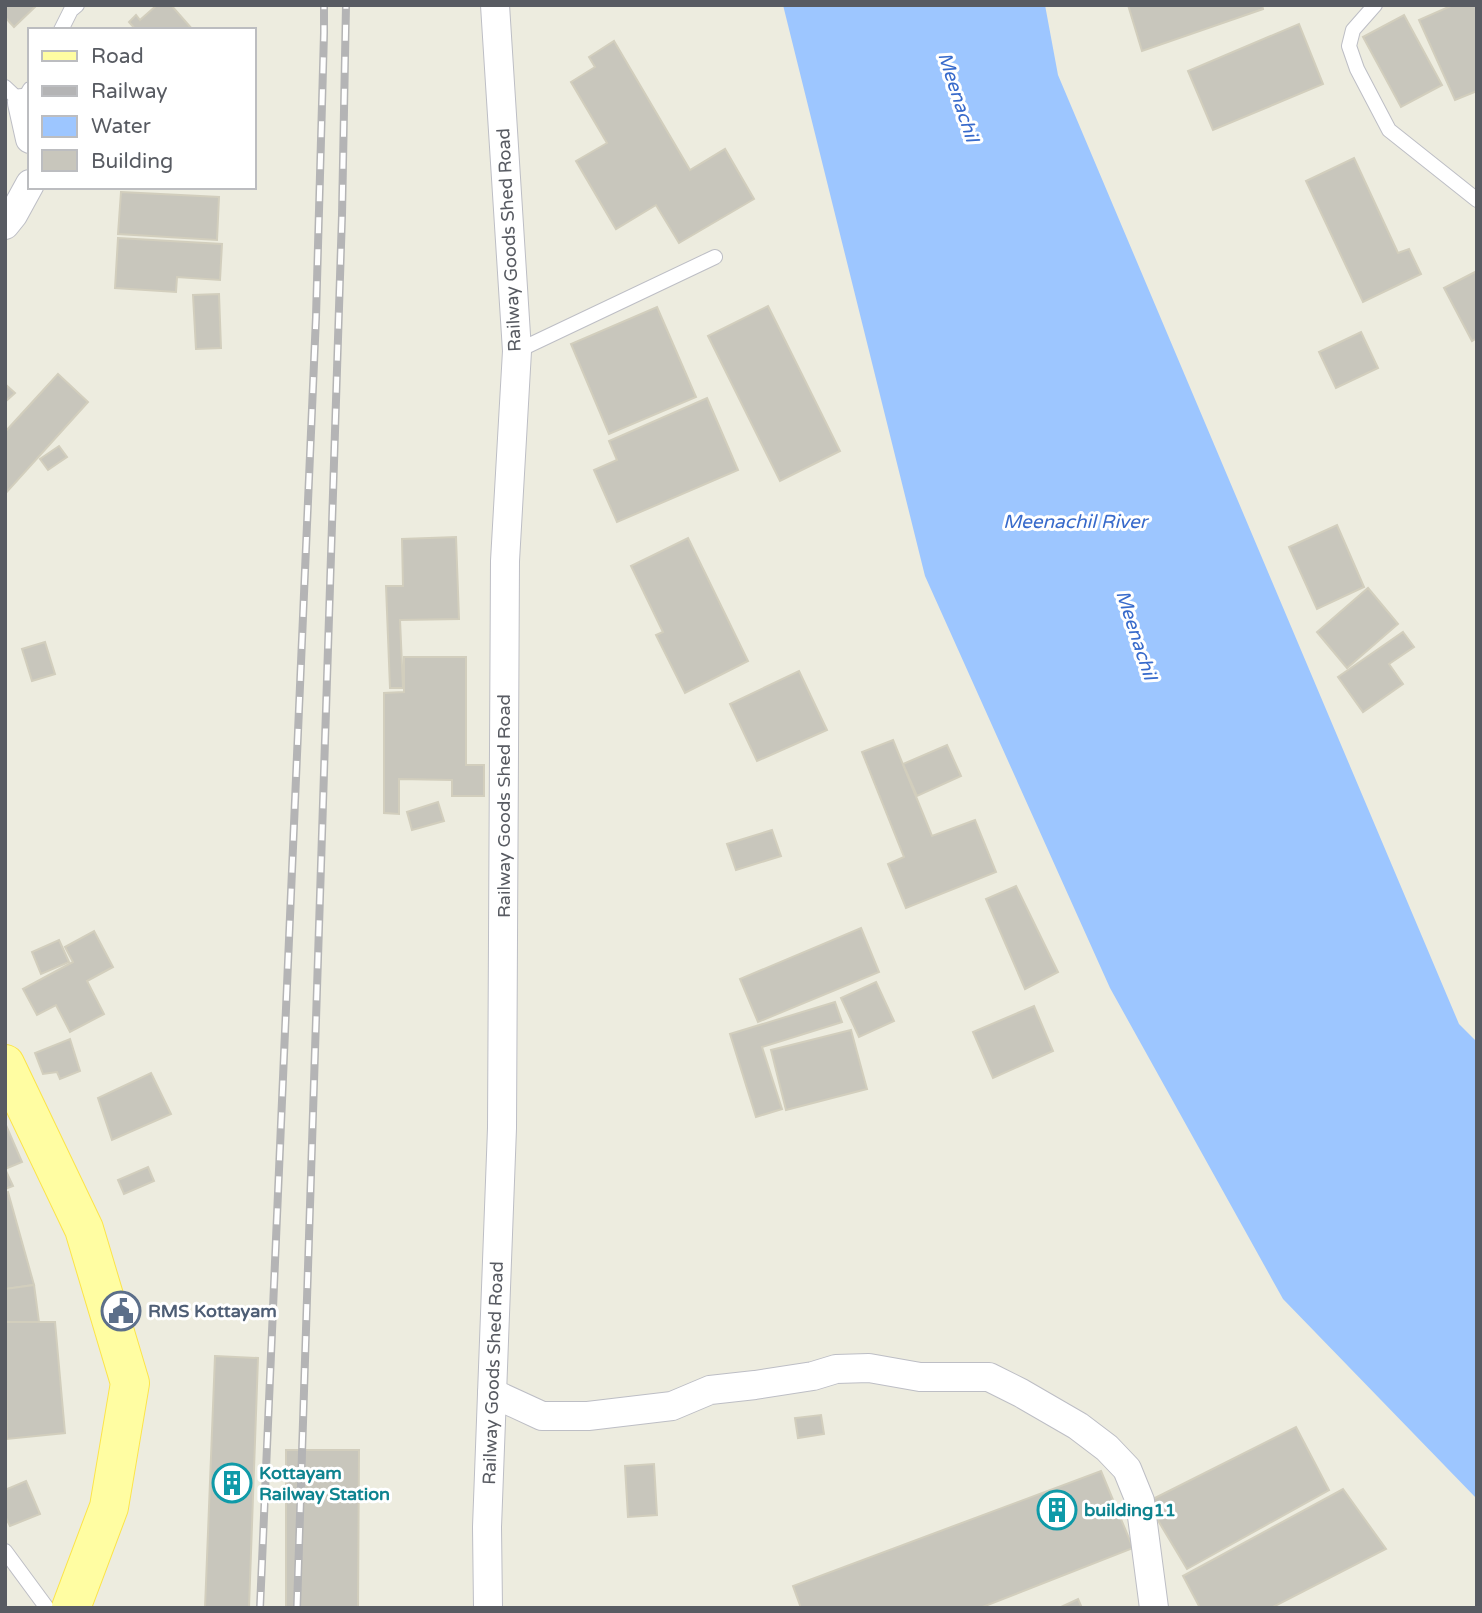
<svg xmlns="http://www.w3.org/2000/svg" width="1482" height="1613" viewBox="0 0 1482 1613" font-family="'Varela Round',sans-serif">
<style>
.water{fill:#9dc6ff}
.building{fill:#c8c6bc;stroke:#d2cebd;stroke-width:2}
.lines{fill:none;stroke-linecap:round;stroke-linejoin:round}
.service-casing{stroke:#bdbec5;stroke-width:16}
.minor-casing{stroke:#bdbec5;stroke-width:30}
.primary-casing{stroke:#fce449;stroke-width:40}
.service{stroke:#fff;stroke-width:14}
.minor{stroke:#fff;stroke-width:28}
.primary{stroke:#fffda2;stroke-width:38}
.rail-casing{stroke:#b4b4b5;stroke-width:8}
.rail{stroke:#fff;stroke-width:5;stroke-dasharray:16;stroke-linecap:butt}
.labels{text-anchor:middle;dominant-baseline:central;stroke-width:6;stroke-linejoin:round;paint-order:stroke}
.street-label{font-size:18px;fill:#585b62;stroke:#fff}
.service-label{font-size:18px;font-weight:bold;fill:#4e5e75;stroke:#fff;text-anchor:start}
.culture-label{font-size:18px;font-weight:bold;fill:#0d838f;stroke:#fff;text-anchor:start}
.water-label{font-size:19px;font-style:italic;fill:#376acb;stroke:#fff}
</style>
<rect width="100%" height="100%" fill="#edecdf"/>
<polygon class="water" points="783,5 1045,5 1058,75 1459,1024 1477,1042 1477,1499 1283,1299 1110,988 925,576"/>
<g class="building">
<polygon points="5,5 37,5 14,27 5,17"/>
<polygon points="157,5 171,5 193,30 136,30 129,22 136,15 140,20"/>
<polygon points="1128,5 1262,5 1263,9 1142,51"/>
<polygon points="1453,5 1477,5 1477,91 1455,100 1419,20"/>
<polygon points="1404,15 1442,85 1401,107 1363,37"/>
<polygon points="1299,24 1323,84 1213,130 1188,71"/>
<polygon points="614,41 690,170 725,149 754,199 679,243 656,205 616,229 576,161 607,143 571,82 595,67 589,57"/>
<polygon points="1354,158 1398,253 1409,249 1421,274 1363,302 1306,181"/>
<polygon points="121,192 219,197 217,240 118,234"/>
<polygon points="118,238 222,244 220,280 177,277 176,292 115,288"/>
<polygon points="1477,271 1477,338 1472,341 1444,288"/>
<polygon points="219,294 221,348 196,349 193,295"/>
<polygon points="768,306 840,451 780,481 708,336"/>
<polygon points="657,307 696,397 609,434 571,344"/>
<polygon points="1361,332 1378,368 1336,388 1319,352"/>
<polygon points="58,374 88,402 5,494 5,432"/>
<polygon points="5,384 15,393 5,402"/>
<polygon points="707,398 738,470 617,522 594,470 617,460 609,441"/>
<polygon points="59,446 67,457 48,470 40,459"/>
<polygon points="1337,525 1364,587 1317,609 1289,547"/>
<polygon points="456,537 459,619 400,620 403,688 390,688 386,586 403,586 402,539"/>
<polygon points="688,538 748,661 685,693 656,635 663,632 631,566"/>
<polygon points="1368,588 1398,624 1347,668 1317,632"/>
<polygon points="1403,632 1414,647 1389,664 1403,684 1363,712 1338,677"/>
<polygon points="45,642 55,674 32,681 22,649"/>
<polygon points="404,657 466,657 466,765 484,765 484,796 452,796 452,780 399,779 399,814 384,813 384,693 404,692"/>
<polygon points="799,671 827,730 757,761 730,704"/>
<polygon points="893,740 932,836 975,820 996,872 906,908 888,864 904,857 862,752"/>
<polygon points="947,745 961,776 917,796 903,764"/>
<polygon points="438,802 444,821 412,830 407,812"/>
<polygon points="772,830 781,856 736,870 727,844"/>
<polygon points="1016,886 1058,972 1025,989 986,899"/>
<polygon points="861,928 879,972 758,1022 740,979"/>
<polygon points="94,931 113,967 87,981 104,1014 70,1032 56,1005 37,1015 23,989 73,962 65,947"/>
<polygon points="59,940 69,962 41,974 32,952"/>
<polygon points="876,982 894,1021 859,1037 841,998"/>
<polygon points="835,1002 842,1022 762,1047 782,1109 756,1117 730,1034"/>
<polygon points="1034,1006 1053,1051 993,1078 973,1032"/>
<polygon points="851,1030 867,1089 786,1110 771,1050"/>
<polygon points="70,1039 80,1071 60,1079 57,1072 43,1074 35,1053"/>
<polygon points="151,1073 171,1114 112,1140 98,1098"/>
<polygon points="5,1123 22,1162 5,1169"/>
<polygon points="148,1167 154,1181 124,1194 118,1180"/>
<polygon points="5,1169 13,1186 5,1189"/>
<polygon points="8,1192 34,1285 5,1289 5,1193"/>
<polygon points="34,1285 39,1322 5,1322 5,1289"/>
<polygon points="5,1322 55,1322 65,1433 7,1439"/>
<polygon points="215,1356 258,1358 249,1608 205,1608"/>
<polygon points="821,1415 824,1434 798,1438 795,1418"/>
<polygon points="1296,1427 1329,1490 1187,1569 1147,1502"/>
<polygon points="286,1450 359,1450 358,1608 286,1608"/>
<polygon points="654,1464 657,1515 628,1517 625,1466"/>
<polygon points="1101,1471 1133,1548 980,1608 801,1608 793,1586"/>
<polygon points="26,1481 40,1514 10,1526 5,1516 5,1490"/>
<polygon points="1343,1489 1386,1549 1271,1608 1200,1608 1183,1576"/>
<polygon points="1078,1599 1082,1608 1059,1608"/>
</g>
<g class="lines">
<defs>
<g id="service">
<polyline points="1375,5 1353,30 1349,46 1357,69 1389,130 1477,200"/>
<polyline points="61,30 71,10 77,5"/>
<polyline points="5,87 22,103 30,89"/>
<polyline points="517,351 715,257"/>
<polyline points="5,1551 47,1608"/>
</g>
<g id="minor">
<polyline points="22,103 30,139"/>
<polyline points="5,225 13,215 30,184"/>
<polyline points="492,1393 542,1416 588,1416 672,1406 710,1390 755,1385 813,1376 836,1369 869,1368 920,1377 989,1377 1021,1393 1078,1426 1107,1448 1127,1469 1140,1501 1154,1608"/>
<polyline points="488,1608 487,1527 502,1128 505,561 517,351 495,5"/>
</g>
<polyline id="primary" points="5,1064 84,1229 130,1383 109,1507 71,1608"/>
</defs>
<use href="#service" class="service-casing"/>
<use href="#minor" class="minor-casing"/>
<use href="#primary" class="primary-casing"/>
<use href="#service" class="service"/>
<use href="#minor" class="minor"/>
<use href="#primary" class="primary"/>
<defs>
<g id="rail">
<polyline points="260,1608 316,317 324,33 324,5"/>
<polyline points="297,1608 342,215 346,5"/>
</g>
</defs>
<use href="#rail" class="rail-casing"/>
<use href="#rail" class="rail"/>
</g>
<defs>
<symbol id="civic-ring" viewBox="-11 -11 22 22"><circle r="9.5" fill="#fff" stroke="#5c6f8a" stroke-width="1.5"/><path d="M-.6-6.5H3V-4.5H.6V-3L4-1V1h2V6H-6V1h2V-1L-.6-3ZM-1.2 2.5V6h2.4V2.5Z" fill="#5c6f8a"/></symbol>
<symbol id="building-ring" viewBox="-11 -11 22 22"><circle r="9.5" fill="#fff" stroke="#0f9aa8" stroke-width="1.5"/><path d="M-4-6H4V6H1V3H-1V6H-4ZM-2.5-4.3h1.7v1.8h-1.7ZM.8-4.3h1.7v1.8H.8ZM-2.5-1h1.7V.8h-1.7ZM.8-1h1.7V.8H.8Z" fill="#0f9aa8"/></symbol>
</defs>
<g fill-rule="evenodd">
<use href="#civic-ring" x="99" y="1289" width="44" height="44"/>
<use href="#building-ring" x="210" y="1461" width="44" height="44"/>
<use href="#building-ring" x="1035" y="1488" width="44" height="44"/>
</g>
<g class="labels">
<g class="street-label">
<text transform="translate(509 240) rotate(-93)">Railway Goods Shed Road</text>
<text transform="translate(504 806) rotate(-90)">Railway Goods Shed Road</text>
<text transform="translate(493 1373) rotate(-88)">Railway Goods Shed Road</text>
</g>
<g class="service-label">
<text x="148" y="1311">RMS Kottayam</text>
</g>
<g class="culture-label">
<text x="259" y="1473">Kottayam<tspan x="259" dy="21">Railway Station</tspan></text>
<text x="1084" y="1510">building11</text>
</g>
<g class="water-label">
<text transform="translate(958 97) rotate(72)">Meenachil</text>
<text x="1075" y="522">Meenachil River</text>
<text transform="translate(1136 635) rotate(72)">Meenachil</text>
</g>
</g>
<rect width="1482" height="1613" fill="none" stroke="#585b62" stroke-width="14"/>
<rect x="28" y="28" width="228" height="161" fill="#ffffff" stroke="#bcbdc0" stroke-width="2"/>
<rect x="42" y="51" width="35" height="10" fill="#fffda2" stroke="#bcbdc0" stroke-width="2"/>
<text x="91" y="63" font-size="21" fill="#585b62">Road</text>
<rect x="42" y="86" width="35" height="10" fill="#b4b4b5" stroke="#bcbdc0" stroke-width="2"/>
<text x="91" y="98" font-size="21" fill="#585b62">Railway</text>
<rect x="42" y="116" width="35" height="21" fill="#9dc6ff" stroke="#bcbdc0" stroke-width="2"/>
<text x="91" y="133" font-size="21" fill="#585b62">Water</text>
<rect x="42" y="150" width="35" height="21" fill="#c8c6bc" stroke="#bcbdc0" stroke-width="2"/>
<text x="91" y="168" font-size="21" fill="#585b62">Building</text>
</svg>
